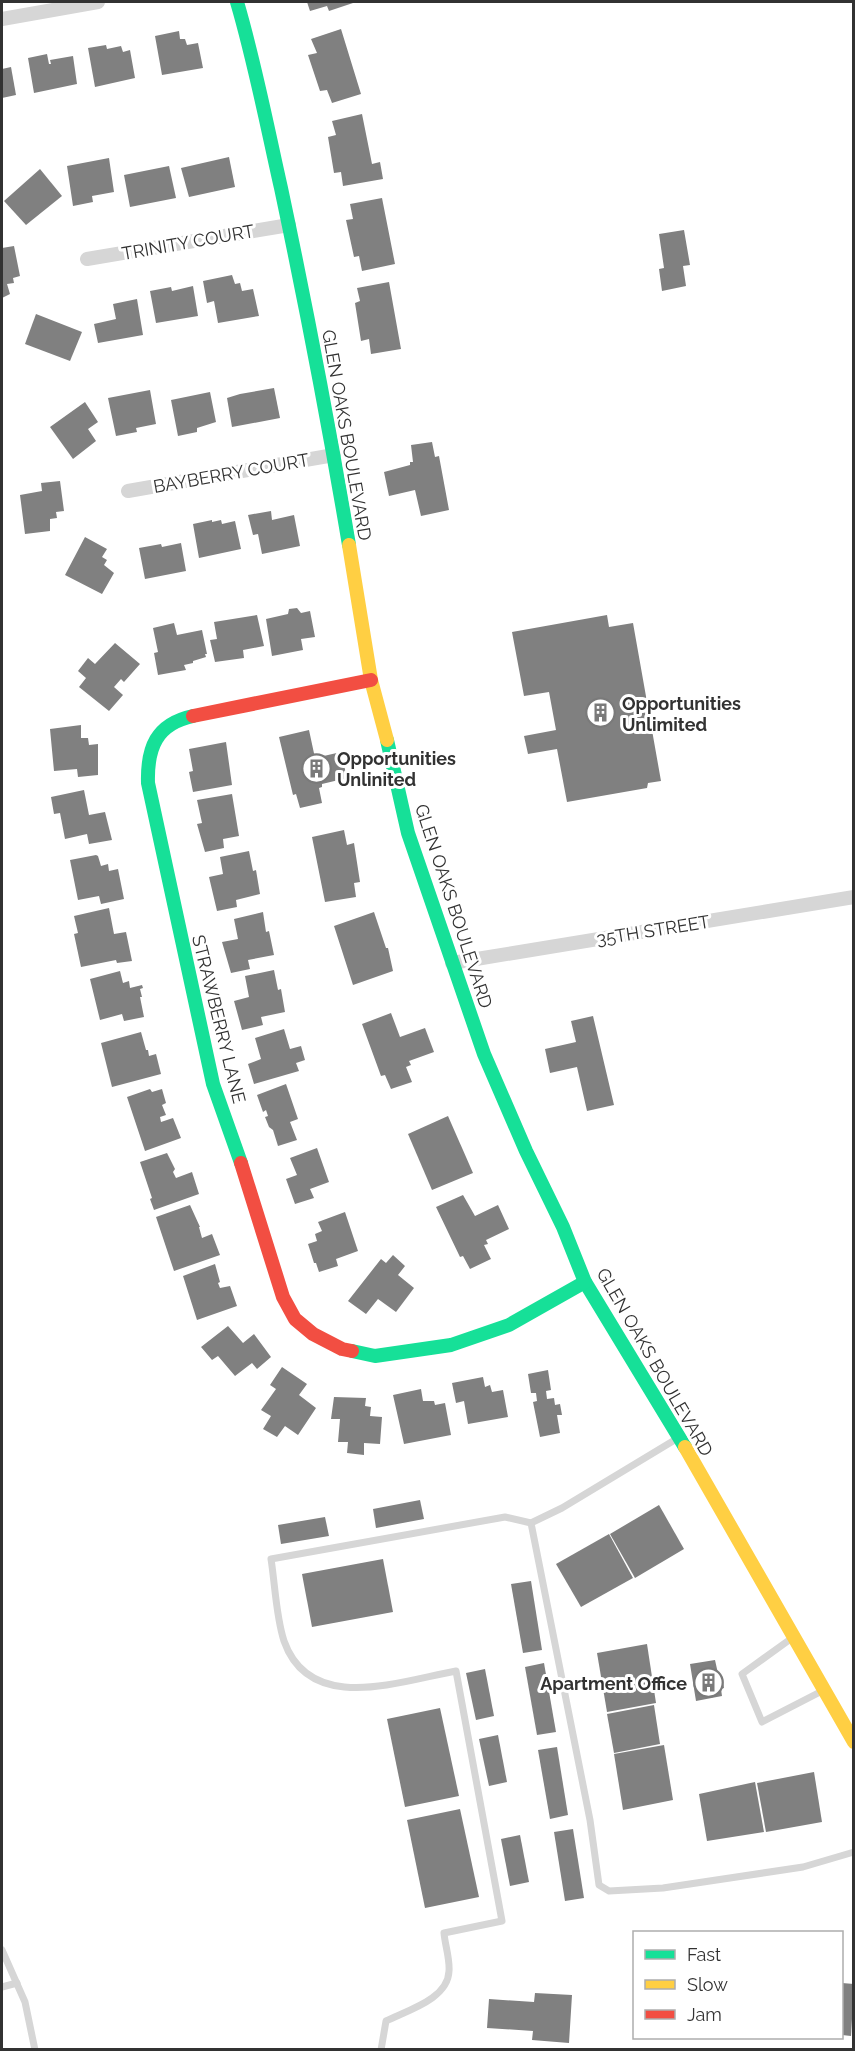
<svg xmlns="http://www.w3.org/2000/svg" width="855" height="2051" viewBox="0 0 855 2051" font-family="Raleway,sans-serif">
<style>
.building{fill:#808080}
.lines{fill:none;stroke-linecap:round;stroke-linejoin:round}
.lane{stroke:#d6d6d6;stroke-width:7}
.street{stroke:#d6d6d6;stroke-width:14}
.fast{stroke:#16e098;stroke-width:14}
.slow{stroke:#ffcf43;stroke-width:14}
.jam{stroke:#f24e42;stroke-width:14}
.labels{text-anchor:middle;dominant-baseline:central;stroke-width:6;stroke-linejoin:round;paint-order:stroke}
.street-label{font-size:18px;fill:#323232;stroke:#fff}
.poi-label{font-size:18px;font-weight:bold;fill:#323232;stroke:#fff;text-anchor:start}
</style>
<rect width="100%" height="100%" fill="#fff"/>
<g class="building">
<polygon points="307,2 356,2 329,11 327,6 310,11"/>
<polygon points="341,29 361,94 332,103 327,90 320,91 308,55 317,53 311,39"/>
<polygon points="179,31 180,39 185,39 187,45 198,43 203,68 162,75 155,36"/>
<polygon points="106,45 107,49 121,46 123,52 130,50 135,78 95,87 88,48"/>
<polygon points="47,54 49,64 51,64 50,60 73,56 77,84 34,93 28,58"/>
<polygon points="11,67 16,95 2,98 2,69"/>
<polygon points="362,114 372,164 380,162 383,179 343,186 341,172 334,173 328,137 336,135 332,121"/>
<polygon points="229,157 235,187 189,197 181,168"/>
<polygon points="109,158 114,192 92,196 93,202 73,206 67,166"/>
<polygon points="169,166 176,198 130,207 124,175"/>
<polygon points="40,169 62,196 26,225 4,201"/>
<polygon points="382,198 395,264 362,271 359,256 354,257 346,220 353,219 350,204"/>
<polygon points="684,230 690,265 683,266 686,286 662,291 659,269 664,268 659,234"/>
<polygon points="14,246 20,276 13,278 14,283 7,284 10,294 2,298 2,248"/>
<polygon points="232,275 235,284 240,283 242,291 253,289 259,316 218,323 214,301 207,303 203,281"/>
<polygon points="389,282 401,349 371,354 369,339 361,341 355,303 360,301 357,288"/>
<polygon points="193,286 198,316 156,323 150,291 171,287 172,291"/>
<polygon points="137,299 143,335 98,343 94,324 116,319 113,304"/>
<polygon points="36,314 82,332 70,361 25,344"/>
<polygon points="274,388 280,418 232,427 227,398 240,394"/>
<polygon points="150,390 156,424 136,428 137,432 116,436 108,398"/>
<polygon points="210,392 216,422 197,428 197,432 178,436 171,400"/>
<polygon points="85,402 98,422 88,429 96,441 73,459 50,427"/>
<polygon points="432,442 435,457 439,456 449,510 421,516 415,490 389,496 384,472 410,465 410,462 413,462 411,445"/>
<polygon points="60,481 64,511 56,512 57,518 50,519 50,531 25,534 20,495 42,491 41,483"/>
<polygon points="271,511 272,520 294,515 300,546 262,554 258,534 253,535 248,515"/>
<polygon points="212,520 212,522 221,520 222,524 235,521 241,549 199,558 193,524"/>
<polygon points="85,537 107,549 102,557 107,560 104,565 114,573 102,594 65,575"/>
<polygon points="181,543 186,571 145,579 139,548 161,544 162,547"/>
<polygon points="297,608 301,613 310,611 315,637 301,639 303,650 272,656 266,619 288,614 289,609"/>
<polygon points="257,615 264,646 243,650 244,658 215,662 210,640 217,639 214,622"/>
<polygon points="607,615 609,627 633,623 661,781 648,783 647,788 567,802 557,749 528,754 524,736 556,730 549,692 524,696 512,632"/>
<polygon points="174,623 177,635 202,630 207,654 205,654 206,657 193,661 193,663 184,665 186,670 158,675 154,653 158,652 153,628"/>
<polygon points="115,643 140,664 124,682 121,679 114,687 123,695 109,711 79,687 86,678 78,671 88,658 95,664"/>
<polygon points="81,725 81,738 88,738 89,745 98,744 98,775 78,777 77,769 54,771 50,729"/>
<polygon points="309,730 315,758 341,752 347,778 322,784 322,787 319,788 322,803 300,808 296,794 293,795 279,737"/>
<polygon points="226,742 232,785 193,792 189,772 193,771 189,749"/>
<polygon points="84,790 89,815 105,812 112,840 89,844 87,834 65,839 60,813 54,814 51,797"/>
<polygon points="232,794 239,836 223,839 224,848 205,852 197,824 202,823 197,800"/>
<polygon points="344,830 347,845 354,843 360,882 354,883 356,897 325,902 312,837"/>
<polygon points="249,851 253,871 256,870 260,894 236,900 237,907 217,911 209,877 223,874 220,857"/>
<polygon points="96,855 98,856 101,866 108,864 109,871 118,869 124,899 101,904 99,896 78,900 70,860"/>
<polygon points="109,908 114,934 126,932 132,961 117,963 116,960 81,967 74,934 78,933 74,916"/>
<polygon points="263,912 266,932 269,931 274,955 248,960 250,969 231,973 222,942 238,939 234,919"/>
<polygon points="374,912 386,948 388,948 393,971 353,985 334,926"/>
<polygon points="274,970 278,990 281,989 285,1012 261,1017 263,1025 242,1030 234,1001 249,997 245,976"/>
<polygon points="120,971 123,983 129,981 130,988 142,985 143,988 140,989 142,997 140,997 144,1017 124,1021 122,1014 100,1020 90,979"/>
<polygon points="391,1013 400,1037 425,1028 434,1052 409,1061 411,1065 406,1067 412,1082 391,1089 385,1075 381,1076 362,1024"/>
<polygon points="593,1016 614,1105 587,1111 577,1067 550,1073 545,1049 576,1042 571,1021"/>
<polygon points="284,1029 290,1049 301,1046 305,1060 296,1063 299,1071 254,1084 248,1064 261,1059 255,1038"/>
<polygon points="141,1032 146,1050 148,1050 149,1056 156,1054 161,1074 112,1087 101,1043"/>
<polygon points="286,1084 298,1119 290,1122 297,1140 278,1146 273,1130 269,1127 265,1117 268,1116 266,1110 263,1112 257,1095"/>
<polygon points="150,1089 152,1092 162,1089 166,1103 162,1105 166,1115 160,1117 161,1122 173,1118 181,1138 145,1151 127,1097"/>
<polygon points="448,1116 473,1173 432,1190 408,1134"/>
<polygon points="317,1148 329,1182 310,1189 314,1198 295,1204 286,1179 297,1175 290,1158"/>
<polygon points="167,1153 175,1169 173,1172 176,1178 192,1172 199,1194 154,1210 150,1199 152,1198 140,1162"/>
<polygon points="463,1195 475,1216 498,1205 509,1229 486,1240 488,1244 484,1245 491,1259 470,1269 463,1256 460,1257 436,1207"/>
<polygon points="190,1205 200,1227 199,1227 202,1238 212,1234 220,1255 174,1271 156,1217"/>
<polygon points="345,1212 358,1251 336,1259 338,1266 319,1272 316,1263 314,1263 308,1244 317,1241 315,1234 322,1231 318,1222"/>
<polygon points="393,1255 405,1266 398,1275 414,1288 396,1312 378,1299 366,1314 348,1301 381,1259 386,1263"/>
<polygon points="215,1264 220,1282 218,1283 220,1288 230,1286 237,1306 197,1320 183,1276"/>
<polygon points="228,1326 243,1343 254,1334 271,1357 257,1369 252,1363 235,1376 218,1356 212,1360 201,1347"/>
<polygon points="282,1367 307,1384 299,1395 316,1408 298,1435 285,1426 277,1437 263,1429 271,1416 261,1410 276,1389 270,1385"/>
<polygon points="548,1370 551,1390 546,1391 547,1399 554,1398 555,1405 560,1404 562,1415 557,1415 560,1433 540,1437 533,1402 537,1401 536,1393 531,1393 528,1374"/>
<polygon points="483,1377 485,1387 490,1385 492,1392 503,1390 508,1417 468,1424 464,1401 456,1403 452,1383"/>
<polygon points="421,1389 423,1401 434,1401 435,1405 445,1403 451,1435 404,1444 393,1395"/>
<polygon points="334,1397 366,1398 365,1406 371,1407 370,1416 382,1417 380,1444 364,1443 364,1455 347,1453 348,1442 338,1442 340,1419 331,1419"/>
<polygon points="420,1500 424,1519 376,1528 373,1509"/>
<polygon points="659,1505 684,1549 635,1578 610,1534"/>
<polygon points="325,1517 329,1536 281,1544 278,1525"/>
<polygon points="609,1534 633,1578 581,1607 556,1564"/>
<polygon points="383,1559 393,1612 312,1627 302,1574"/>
<polygon points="531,1581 542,1650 523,1653 511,1584"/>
<polygon points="647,1644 656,1703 607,1712 597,1653"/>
<polygon points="715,1660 719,1678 722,1677 724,1688 721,1689 722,1696 696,1701 690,1664"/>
<polygon points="544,1663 556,1732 537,1735 525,1667"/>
<polygon points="485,1669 494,1716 476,1720 466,1673"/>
<polygon points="654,1705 660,1744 614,1753 607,1714"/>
<polygon points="440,1708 459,1796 405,1807 387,1719"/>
<polygon points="498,1735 507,1782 489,1786 479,1739"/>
<polygon points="664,1745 673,1800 623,1810 614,1754"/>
<polygon points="557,1747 568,1815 550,1819 538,1750"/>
<polygon points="814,1772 822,1822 766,1832 757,1783"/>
<polygon points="755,1782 764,1832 707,1841 699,1794"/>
<polygon points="460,1809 479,1897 425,1908 407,1820"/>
<polygon points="573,1829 584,1898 565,1901 554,1832"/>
<polygon points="520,1835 529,1882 510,1886 501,1839"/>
<polygon points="842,1983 854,1984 851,2036 842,2035"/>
<polygon points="535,1993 572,1995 569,2043 532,2040 533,2031 487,2028 489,1999 534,2002"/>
</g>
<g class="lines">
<g class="lane">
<polyline points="678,1438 562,1508 531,1523 590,1820 599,1885 609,1891 663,1888 803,1867 854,1852"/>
<polyline points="792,1638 742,1674 762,1722 824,1690"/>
<polyline points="2,1950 25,2002 35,2050"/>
<polyline points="2,1987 17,1983"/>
<path d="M381,2050L386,2021C408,2010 448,1999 449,1971C450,1959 445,1945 444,1933L502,1921L456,1671C400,1681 310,1715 284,1641C276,1617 275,1584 271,1559L505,1517L531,1523"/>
</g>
<g class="street">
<polyline points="2,19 98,2"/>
<polyline points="87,259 289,225"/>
<polyline points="128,491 334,455"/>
<polyline points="452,963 854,897"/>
</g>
<g class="fast">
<path d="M237,2C255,63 267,126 281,188C306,306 329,426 349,545"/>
<path d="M193,716C156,724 147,748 148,783L213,1084L241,1163"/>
<polyline points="387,740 408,833 484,1054 526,1151 563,1227 585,1282 685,1447"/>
<polyline points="352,1351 375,1356 451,1345 509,1325 585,1282"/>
</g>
<g class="slow">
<polyline points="349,545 371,680 387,740"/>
<polyline points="685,1447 854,1742"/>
</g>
<g class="jam">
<polyline points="193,716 371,680"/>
<polyline points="241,1163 283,1297 295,1319 313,1334 342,1349 352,1351"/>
</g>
</g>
<defs>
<symbol id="building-ring" viewBox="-11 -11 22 22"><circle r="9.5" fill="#fff" stroke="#7a7a7a" stroke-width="1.5"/><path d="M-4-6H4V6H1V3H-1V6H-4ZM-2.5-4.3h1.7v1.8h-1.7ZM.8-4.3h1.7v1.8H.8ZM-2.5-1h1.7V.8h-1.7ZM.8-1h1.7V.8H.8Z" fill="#7a7a7a"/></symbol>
</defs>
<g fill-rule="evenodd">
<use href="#building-ring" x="584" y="696" width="33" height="33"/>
<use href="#building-ring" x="300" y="752" width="33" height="33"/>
<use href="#building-ring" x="692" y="1666" width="33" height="33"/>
</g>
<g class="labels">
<g class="street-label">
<text transform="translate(188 242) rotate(-10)">TRINITY COURT</text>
<text transform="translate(347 435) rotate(80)">GLEN OAKS BOULEVARD</text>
<text transform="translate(231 473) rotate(-10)">BAYBERRY COURT</text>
<text transform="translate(454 906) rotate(72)">GLEN OAKS BOULEVARD</text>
<text transform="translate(653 930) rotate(-9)">35TH STREET</text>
<text transform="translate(219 1019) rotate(76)">STRAWBERRY LANE</text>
<text transform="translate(655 1362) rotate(60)">GLEN OAKS BOULEVARD</text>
</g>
<g class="poi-label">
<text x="622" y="703">Opportunities<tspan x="622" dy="21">Unlimited</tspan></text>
<text x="337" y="758">Opportunities<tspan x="337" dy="21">Unlinited</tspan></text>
<text x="687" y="1683" text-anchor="end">Apartment Office</text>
</g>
</g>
<rect width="855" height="2051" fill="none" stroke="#323232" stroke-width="6"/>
<rect x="633" y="1931" width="210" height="108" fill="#ffffff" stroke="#adadad" stroke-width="1.5"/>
<rect x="645" y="1950" width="30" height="9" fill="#16e098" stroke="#adadad" stroke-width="1.5"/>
<text x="687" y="1961" font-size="18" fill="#323232">Fast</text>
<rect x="645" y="1980" width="30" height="9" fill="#ffcf43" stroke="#adadad" stroke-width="1.5"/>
<text x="687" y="1991" font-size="18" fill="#323232">Slow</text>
<rect x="645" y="2010" width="30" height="9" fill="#f24e42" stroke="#adadad" stroke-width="1.5"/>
<text x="687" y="2021" font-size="18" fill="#323232">Jam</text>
</svg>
